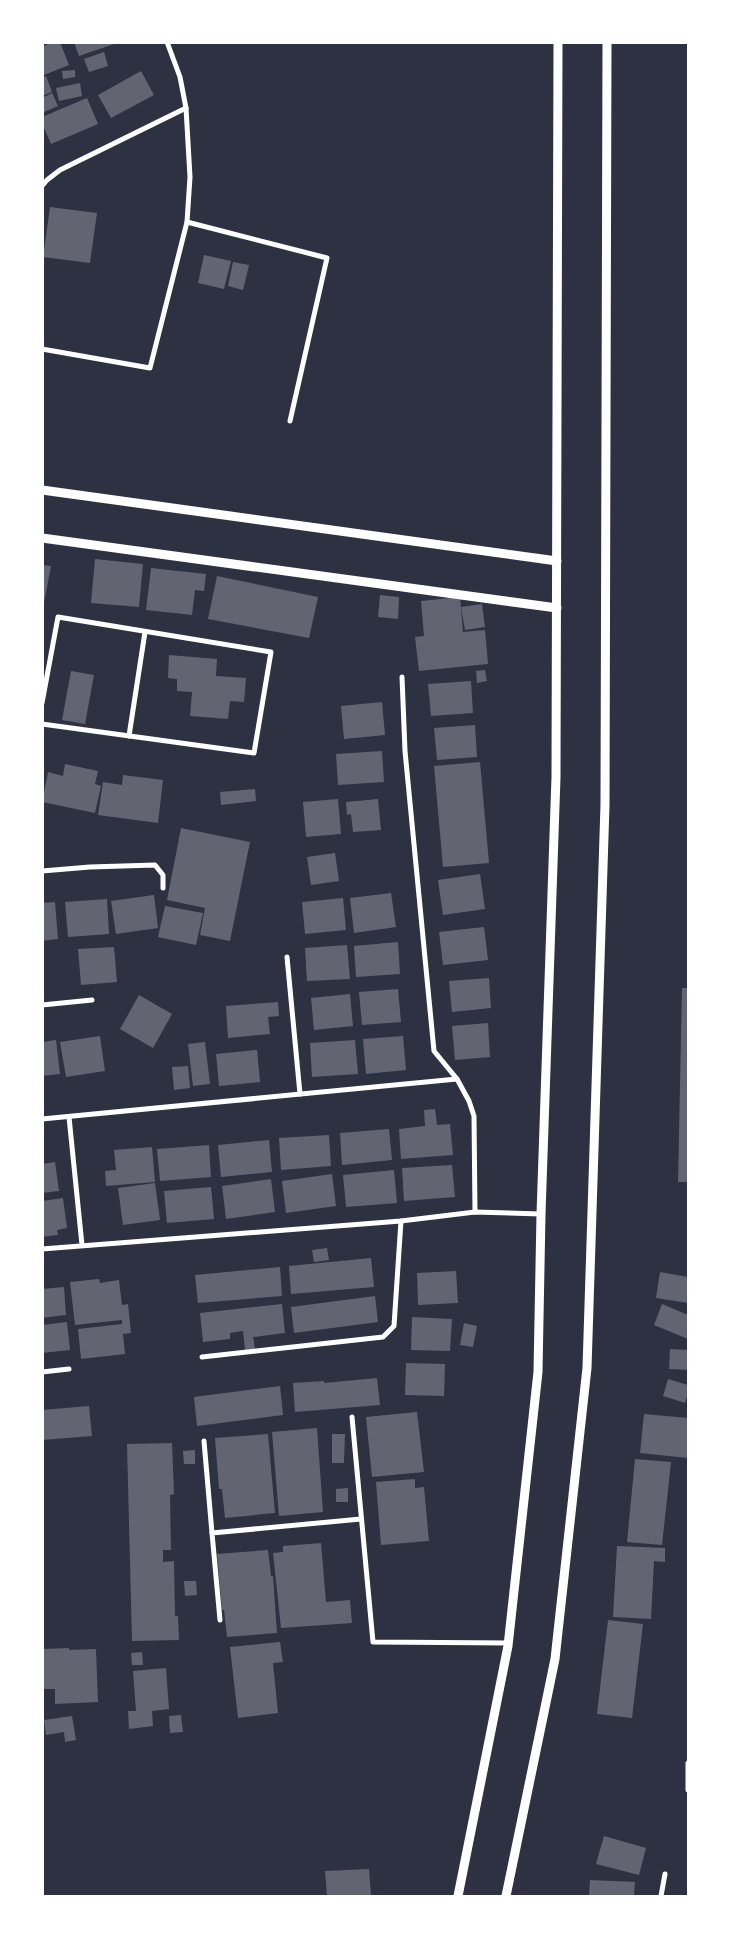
<svg xmlns="http://www.w3.org/2000/svg" width="731" height="1939" viewBox="0 0 731 1939" font-family="Jost,sans-serif">
<style>
.building{fill:#626471}
.lines{fill:none;stroke-linecap:round;stroke-linejoin:round}
.minor{stroke:#fff;stroke-width:5}
.tertiary{stroke:#fff;stroke-width:9}
</style>
<rect width="100%" height="100%" fill="#2d3142"/>
<g class="building">
<polygon points="53,42 60,42 69,65 44,75 42,47"/>
<polygon points="74,42 117,42 117,43 79,56"/>
<polygon points="104,52 108,66 89,72 84,59"/>
<polygon points="75,70 75,77 63,79 62,71"/>
<polygon points="141,71 154,95 111,118 98,95"/>
<polygon points="46,76 52,92 42,96 42,78"/>
<polygon points="80,83 82,96 59,101 56,88"/>
<polygon points="52,93 58,106 42,113 42,98"/>
<polygon points="87,98 98,124 51,144 42,123 42,117"/>
<polygon points="50,207 97,213 90,263 43,257"/>
<polygon points="204,255 231,261 224,289 198,283"/>
<polygon points="233,262 249,265 243,290 228,286"/>
<polygon points="95,559 143,564 139,607 91,603"/>
<polygon points="42,565 51,566 43,608 42,608"/>
<polygon points="151,568 206,574 204,591 195,590 192,615 146,610"/>
<polygon points="217,576 318,597 309,638 208,619"/>
<polygon points="380,595 399,597 398,619 378,617"/>
<polygon points="460,597 463,632 485,630 488,664 419,671 415,637 424,636 421,601"/>
<polygon points="482,604 485,627 465,630 461,607"/>
<polygon points="169,655 217,659 216,676 246,678 244,702 230,701 228,719 190,716 192,692 177,691 177,679 168,678"/>
<polygon points="485,670 487,681 477,683 476,671"/>
<polygon points="71,671 94,675 85,724 62,720"/>
<polygon points="471,681 473,713 431,716 428,684"/>
<polygon points="382,702 385,735 344,739 341,706"/>
<polygon points="475,725 477,757 437,760 434,728"/>
<polygon points="382,751 384,782 338,785 336,754"/>
<polygon points="480,762 489,863 443,867 434,766"/>
<polygon points="65,764 98,771 95,784 101,786 95,813 42,802 48,772 63,776"/>
<polygon points="123,775 163,780 158,823 98,815 103,782 122,785"/>
<polygon points="255,789 256,801 221,805 220,792"/>
<polygon points="338,799 341,834 306,837 303,802"/>
<polygon points="378,799 381,830 353,832 351,814 347,815 346,802"/>
<polygon points="181,828 250,842 230,941 200,935 205,908 167,900"/>
<polygon points="335,853 339,881 311,885 307,857"/>
<polygon points="480,874 485,909 443,915 438,880"/>
<polygon points="391,893 396,927 354,933 350,898"/>
<polygon points="154,895 158,928 116,934 111,901"/>
<polygon points="343,898 346,930 305,934 302,902"/>
<polygon points="107,899 109,934 68,937 65,902"/>
<polygon points="55,902 58,939 42,941 42,903"/>
<polygon points="165,906 203,913 196,945 158,937"/>
<polygon points="484,927 488,960 443,965 439,932"/>
<polygon points="398,942 400,974 356,977 354,946"/>
<polygon points="347,945 350,979 307,981 305,948"/>
<polygon points="114,947 117,982 81,985 78,949"/>
<polygon points="489,978 491,1008 452,1012 449,981"/>
<polygon points="682,988 688,988 688,1182 678,1182"/>
<polygon points="398,989 401,1022 362,1025 359,992"/>
<polygon points="350,994 353,1026 314,1030 311,998"/>
<polygon points="139,995 172,1014 153,1048 120,1029"/>
<polygon points="278,1002 279,1016 268,1017 270,1034 228,1038 226,1006"/>
<polygon points="488,1023 490,1057 455,1060 452,1026"/>
<polygon points="100,1036 105,1071 66,1077 60,1042"/>
<polygon points="403,1036 406,1070 366,1074 363,1039"/>
<polygon points="56,1040 60,1074 42,1076 42,1042"/>
<polygon points="355,1040 358,1074 312,1077 310,1043"/>
<polygon points="205,1042 210,1084 193,1086 188,1044"/>
<polygon points="257,1050 260,1082 219,1086 216,1054"/>
<polygon points="188,1066 190,1088 174,1090 172,1067"/>
<polygon points="435,1109 437,1125 450,1124 453,1155 401,1159 399,1129 425,1126 424,1110"/>
<polygon points="389,1129 392,1160 342,1165 340,1133"/>
<polygon points="329,1135 331,1166 281,1170 279,1138"/>
<polygon points="269,1140 272,1172 221,1177 218,1145"/>
<polygon points="209,1145 211,1177 160,1181 157,1149"/>
<polygon points="152,1147 155,1182 106,1186 105,1171 116,1170 114,1150"/>
<polygon points="55,1162 59,1191 42,1193 42,1164"/>
<polygon points="452,1165 455,1197 404,1201 402,1168"/>
<polygon points="394,1170 397,1203 346,1207 343,1175"/>
<polygon points="332,1174 336,1206 286,1213 282,1181"/>
<polygon points="271,1179 275,1212 226,1219 222,1186"/>
<polygon points="155,1183 160,1220 123,1225 118,1188"/>
<polygon points="211,1187 214,1219 167,1223 164,1191"/>
<polygon points="63,1198 67,1228 57,1230 58,1235 42,1237 42,1201"/>
<polygon points="327,1248 329,1260 314,1262 312,1250"/>
<polygon points="371,1258 374,1287 291,1294 289,1266"/>
<polygon points="280,1267 282,1296 198,1303 195,1275"/>
<polygon points="456,1271 458,1303 418,1305 417,1273"/>
<polygon points="660,1272 688,1277 688,1303 656,1298"/>
<polygon points="99,1279 100,1283 119,1280 122,1305 128,1304 131,1333 123,1334 125,1354 81,1359 78,1329 122,1324 122,1320 75,1325 70,1282"/>
<polygon points="64,1287 66,1315 42,1318 42,1289"/>
<polygon points="375,1296 378,1322 294,1333 291,1307"/>
<polygon points="282,1304 285,1333 253,1337 255,1349 245,1350 243,1331 230,1333 230,1339 203,1342 200,1313"/>
<polygon points="662,1304 688,1315 688,1339 654,1325"/>
<polygon points="412,1317 452,1319 450,1351 411,1350"/>
<polygon points="67,1322 70,1350 42,1353 42,1325"/>
<polygon points="464,1323 477,1326 473,1347 460,1345"/>
<polygon points="670,1349 688,1350 688,1370 669,1369"/>
<polygon points="406,1363 445,1364 444,1396 405,1395"/>
<polygon points="377,1378 380,1405 295,1412 293,1383 324,1381 324,1383"/>
<polygon points="668,1379 688,1385 688,1393 685,1403 663,1396"/>
<polygon points="280,1386 283,1415 197,1426 194,1397"/>
<polygon points="89,1406 92,1436 42,1440 42,1410"/>
<polygon points="417,1412 424,1472 372,1477 366,1417"/>
<polygon points="644,1414 688,1418 688,1458 640,1453"/>
<polygon points="317,1428 323,1512 279,1516 272,1432"/>
<polygon points="268,1434 275,1513 225,1518 222,1489 219,1489 215,1438"/>
<polygon points="332,1434 345,1434 344,1463 332,1463"/>
<polygon points="172,1443 174,1494 170,1495 171,1550 163,1550 163,1562 174,1561 175,1616 178,1616 179,1640 132,1641 127,1444"/>
<polygon points="195,1450 195,1464 184,1464 183,1451"/>
<polygon points="635,1459 671,1462 662,1545 627,1542"/>
<polygon points="415,1479 415,1488 424,1487 429,1541 381,1545 376,1482"/>
<polygon points="348,1488 348,1502 336,1502 336,1489"/>
<polygon points="321,1543 326,1602 350,1600 352,1623 281,1628 273,1553 283,1552 283,1546"/>
<polygon points="617,1546 665,1548 665,1562 654,1561 651,1619 613,1617"/>
<polygon points="268,1550 271,1576 273,1576 277,1633 227,1637 224,1610 222,1610 217,1554"/>
<polygon points="184,1581 196,1581 197,1595 185,1596"/>
<polygon points="608,1620 643,1624 632,1718 597,1714"/>
<polygon points="280,1642 283,1662 273,1663 278,1713 238,1718 230,1647"/>
<polygon points="69,1648 69,1650 96,1649 98,1702 55,1704 55,1689 42,1689 42,1649"/>
<polygon points="142,1652 143,1665 132,1665 131,1653"/>
<polygon points="166,1668 169,1709 152,1711 153,1726 129,1729 128,1711 136,1711 133,1671"/>
<polygon points="181,1715 183,1732 170,1733 169,1716"/>
<polygon points="72,1716 76,1740 65,1742 64,1732 46,1735 44,1720"/>
<polygon points="604,1836 646,1848 639,1875 596,1864"/>
<polygon points="369,1869 371,1896 327,1896 325,1871"/>
<polygon points="590,1880 635,1882 634,1896 589,1896"/>
</g>
<g class="lines">
<g class="minor">
<polyline points="42,186 47,180 60,170 186,108"/>
<polyline points="187,222 327,258 290,421"/>
<polyline points="42,349 150,368 187,222 190,177 186,108 180,77 167,42"/>
<polyline points="402,677 405,751 434,1051 457,1079 469,1101 474,1116 475,1212"/>
<polyline points="42,703 58,617 271,652 254,753 42,724"/>
<polyline points="129,736 145,632"/>
<polyline points="42,871 90,867 155,865 163,875 163,888"/>
<polyline points="287,957 300,1094"/>
<polyline points="42,1005 92,1000"/>
<polyline points="69,1117 82,1245"/>
<polyline points="42,1119 457,1079"/>
<polyline points="42,1249 401,1221 475,1212 541,1214"/>
<polyline points="202,1357 383,1337 394,1326 401,1221"/>
<polyline points="42,1372 69,1369"/>
<polyline points="352,1417 373,1642 509,1643"/>
<polyline points="204,1441 212,1533"/>
<polyline points="220,1620 212,1533 361,1519"/>
<polyline points="688,1763 688,1790"/>
<polyline points="661,1896 665,1874"/>
</g>
<g class="tertiary">
<polyline points="42,490 557,561"/>
<polyline points="42,538 557,608"/>
<polyline points="458,1896 508,1646 538,1372 541,1214 556,777 558,42"/>
<polyline points="506,1896 555,1659 587,1368 605,805 607,42"/>
</g>
</g>
<rect width="731" height="1939" fill="none" stroke="#ffffff" stroke-width="88"/>
</svg>
